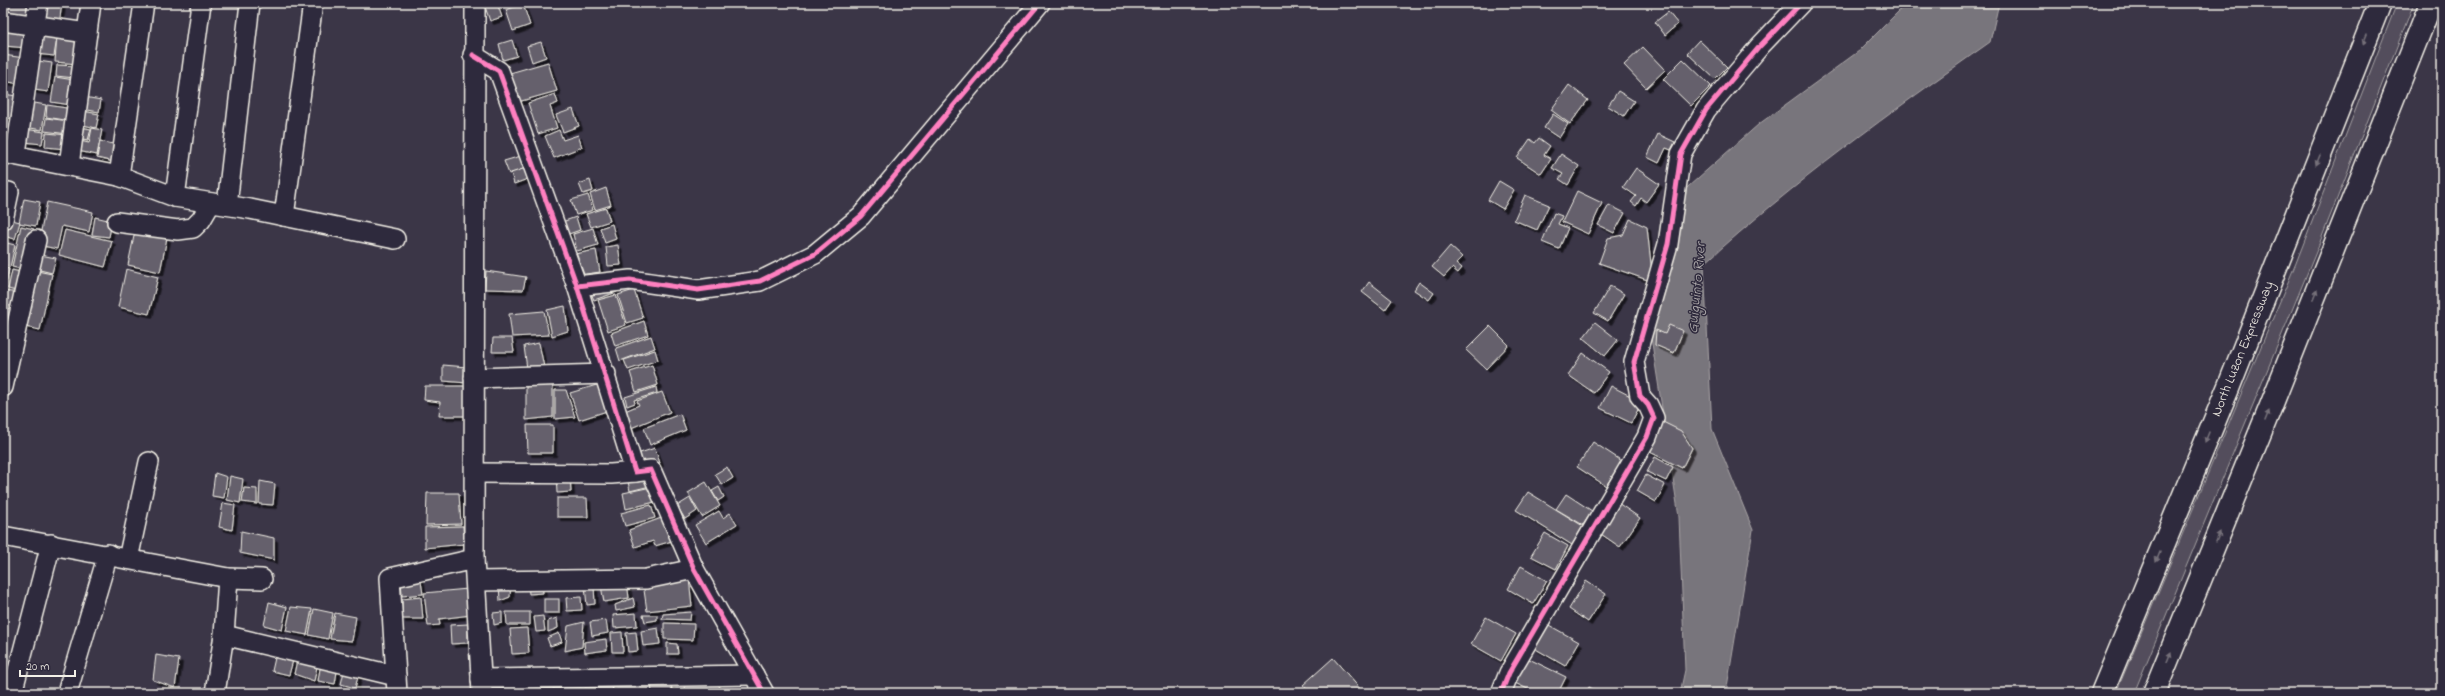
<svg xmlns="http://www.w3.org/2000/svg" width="2445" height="696" viewBox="0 0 2445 696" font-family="'Indie Flower',sans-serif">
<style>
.green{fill:#534e5c;stroke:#a4a0a2}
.water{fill:#78747b;stroke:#aaa6a7}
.building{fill:#65616c;stroke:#f4f1e8;filter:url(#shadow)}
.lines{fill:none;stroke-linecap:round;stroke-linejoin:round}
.minor-casing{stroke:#f4f1e8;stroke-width:22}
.highway-casing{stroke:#f4f1e8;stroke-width:25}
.minor{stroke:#2f2a3d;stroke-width:19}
.highway{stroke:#2f2a3d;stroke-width:22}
.cycleway-casing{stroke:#2f2a3d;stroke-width:8}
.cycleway{stroke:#ff80c0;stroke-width:5}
.oneway{fill:#747079}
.labels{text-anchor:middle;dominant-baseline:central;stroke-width:3;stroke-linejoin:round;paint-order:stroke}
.street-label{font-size:14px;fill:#f4f1e8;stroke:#2f2a3d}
.water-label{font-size:15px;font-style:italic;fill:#b6b2b2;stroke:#2f2a3d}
</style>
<defs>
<filter id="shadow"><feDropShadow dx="3.5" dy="3.5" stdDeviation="0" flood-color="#0009"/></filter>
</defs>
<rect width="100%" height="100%" fill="#3b3647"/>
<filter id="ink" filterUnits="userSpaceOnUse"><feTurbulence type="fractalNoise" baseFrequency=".025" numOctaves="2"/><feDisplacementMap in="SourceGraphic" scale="8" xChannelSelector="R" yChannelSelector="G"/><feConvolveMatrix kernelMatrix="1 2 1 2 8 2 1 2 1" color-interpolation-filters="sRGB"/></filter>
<g filter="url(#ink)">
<polygon class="green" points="2397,3 2414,3 2316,252 2134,693 2116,693 2296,263"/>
<path class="water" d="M1907,3H1999L1990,42C1891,112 1794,182 1704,264L1712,429L1753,530L1726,693H1680L1685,670L1679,517L1651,337L1663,209L1759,124L1859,51Z"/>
<g class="building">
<polygon points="9,3 34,3 32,19 8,16"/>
<polygon points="42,3 62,3 59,25 39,22"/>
<polygon points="487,3 497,3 502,17 490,21 484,4"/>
<polygon points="523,4 530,25 513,31 506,10"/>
<polygon points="1668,12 1678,24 1665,35 1655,22"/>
<polygon points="6,26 29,28 27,48 4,46"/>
<polygon points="39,36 57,38 54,56 36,54"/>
<polygon points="57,36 80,38 78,64 55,62"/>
<polygon points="512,40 517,56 503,60 499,44"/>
<polygon points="1699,40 1727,67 1715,79 1687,53"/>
<polygon points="541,42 546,57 532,62 527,46"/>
<polygon points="1643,47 1665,70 1646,88 1624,65"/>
<polygon points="3,55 25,58 20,84 3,81"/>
<polygon points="1683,59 1711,86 1691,106 1663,79"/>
<polygon points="32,60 52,63 48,92 28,89"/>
<polygon points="548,62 557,91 518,102 510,73"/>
<polygon points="57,65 76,66 75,78 56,76"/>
<polygon points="55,77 74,80 71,105 51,102"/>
<polygon points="1569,85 1588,100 1570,124 1551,110"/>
<polygon points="1618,91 1634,101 1624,116 1608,106"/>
<polygon points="3,94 17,96 14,119 3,117"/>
<polygon points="555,94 558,103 550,106 557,128 538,134 528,103"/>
<polygon points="79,96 101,100 99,112 77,108"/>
<polygon points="29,102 46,105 42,130 25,127"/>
<polygon points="47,105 73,109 71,121 46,117"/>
<polygon points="573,109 579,126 563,132 556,115"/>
<polygon points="77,110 99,114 96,128 75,123"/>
<polygon points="1553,114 1568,124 1559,138 1544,128"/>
<polygon points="46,118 69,121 68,134 44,131"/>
<polygon points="3,124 7,125 5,138 3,138"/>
<polygon points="75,126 91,129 88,140 72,137"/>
<polygon points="92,128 102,130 97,155 73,150 75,140 89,143"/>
<polygon points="25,129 44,132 42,144 24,142"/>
<polygon points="559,130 563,140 578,135 582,147 554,158 545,136"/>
<polygon points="46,133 68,135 66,149 45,147"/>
<polygon points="1658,134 1675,142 1671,150 1666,148 1659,163 1647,157"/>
<polygon points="1539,138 1550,146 1544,155 1551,159 1541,174 1517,158 1530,139 1535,143"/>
<polygon points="100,141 117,145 114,162 97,158"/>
<polygon points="1561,154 1579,166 1568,185 1559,179 1563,174 1552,168"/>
<polygon points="521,156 526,168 509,174 504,161"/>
<polygon points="532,166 536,176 514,184 511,173"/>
<polygon points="1636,168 1659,184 1646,202 1641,198 1636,206 1631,202 1636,196 1623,187"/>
<polygon points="590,180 593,191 583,194 579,184"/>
<polygon points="1499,181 1514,190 1503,209 1488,200"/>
<polygon points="606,188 611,205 595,210 590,194"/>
<polygon points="1577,191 1602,203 1588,234 1562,222"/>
<polygon points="588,195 593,210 576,215 571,200"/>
<polygon points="1525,195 1549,205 1537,230 1514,220"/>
<polygon points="24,199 40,202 36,226 19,223"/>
<polygon points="47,202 93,212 89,232 62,226 57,249 38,245"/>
<polygon points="1609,205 1625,213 1614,233 1598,225"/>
<polygon points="606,208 610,221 591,227 586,214"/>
<polygon points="1554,213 1562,216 1558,224 1568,228 1559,249 1542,242"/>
<polygon points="95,217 112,221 109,237 92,235"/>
<polygon points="576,217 580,230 566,235 562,222"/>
<polygon points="8,219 20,222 15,239 3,236"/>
<polygon points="1630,219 1647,227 1653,282 1599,263 1608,238 1623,235"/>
<polygon points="612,224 616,239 605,243 600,228"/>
<polygon points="21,226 34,229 26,270 12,267"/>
<polygon points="593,228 598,245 577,251 573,234"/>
<polygon points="65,230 112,241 105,267 59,255"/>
<polygon points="135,231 167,238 160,272 128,265"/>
<polygon points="3,242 15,245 10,267 3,265"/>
<polygon points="618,245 621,265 608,266 606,247"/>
<polygon points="1450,246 1462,257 1456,263 1462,268 1458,273 1452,268 1444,277 1432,267"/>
<polygon points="596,250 600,272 579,275 575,254"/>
<polygon points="35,254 56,258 52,273 32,268"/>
<polygon points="3,267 9,269 5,289 3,289"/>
<polygon points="126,269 158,277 149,314 118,307"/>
<polygon points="12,270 25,273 21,292 8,289"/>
<polygon points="32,270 52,274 40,330 20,326"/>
<polygon points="486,271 526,277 523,290 485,289"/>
<polygon points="613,282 617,292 594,300 590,291"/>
<polygon points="1369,282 1392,300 1385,310 1362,292"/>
<polygon points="1419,282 1434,293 1429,300 1414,290"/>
<polygon points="1610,286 1624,294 1608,321 1594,313"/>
<polygon points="634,290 643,318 627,323 618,295"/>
<polygon points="3,291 20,293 18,307 3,305"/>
<polygon points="616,295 626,325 608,331 598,300"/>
<polygon points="565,306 568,331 552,336 547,310"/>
<polygon points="3,307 18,310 16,320 3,317"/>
<polygon points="544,311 549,335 512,337 509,314"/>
<polygon points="3,319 15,321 11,335 3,332"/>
<polygon points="644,321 648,335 615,346 611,333"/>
<polygon points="1595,322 1618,340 1605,356 1583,338"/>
<polygon points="1669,325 1683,331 1674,353 1655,345 1656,330 1665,334"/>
<polygon points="1490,326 1509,345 1486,369 1466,350"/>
<polygon points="651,336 655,348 620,361 616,348"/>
<polygon points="493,338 512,338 514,352 492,352"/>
<polygon points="539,343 544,367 527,369 524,346"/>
<polygon points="655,350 658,360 628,370 624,360"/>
<polygon points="1583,353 1609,372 1594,393 1568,375"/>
<polygon points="443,365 467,367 467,383 443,381"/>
<polygon points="652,365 658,385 636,392 630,372"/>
<polygon points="526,383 553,384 553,417 526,420"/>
<polygon points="600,384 610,410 579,420 570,393"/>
<polygon points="425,386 468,386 469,416 439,416 440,402 424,400"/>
<polygon points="1611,386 1642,402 1631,423 1600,408"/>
<polygon points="656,387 657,393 634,400 635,403 627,406 625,397"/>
<polygon points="555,390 566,390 575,417 555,419"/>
<polygon points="662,392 670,412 631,428 625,411 639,405 637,401"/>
<polygon points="680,414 686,430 650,445 644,428"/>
<polygon points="1661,421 1681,431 1692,448 1682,468 1646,450"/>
<polygon points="527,425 553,425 553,453 528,453"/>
<polygon points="1593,442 1622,461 1606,486 1577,467"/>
<polygon points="655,448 660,463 636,470 631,456"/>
<polygon points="1655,457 1673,467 1666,481 1647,472"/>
<polygon points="727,467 733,478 722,485 715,474"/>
<polygon points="647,472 650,486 630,491 627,477"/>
<polygon points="215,473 227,477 224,498 212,496"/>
<polygon points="570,474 571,492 557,493 556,475"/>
<polygon points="1646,475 1665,485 1656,502 1637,491"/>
<polygon points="230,476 243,479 240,503 227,500"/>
<polygon points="260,481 275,484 273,505 259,504"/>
<polygon points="706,482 720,506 702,517 688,493"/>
<polygon points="656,486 659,501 626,509 623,493"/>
<polygon points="719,487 724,497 718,501 712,491"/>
<polygon points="244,488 257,489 257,504 242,502"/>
<polygon points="1528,492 1583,526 1572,545 1516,510"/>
<polygon points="427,493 459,493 461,524 426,525"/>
<polygon points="1566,494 1592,511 1583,525 1556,509"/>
<polygon points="557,498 587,498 588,517 557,517"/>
<polygon points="690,498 697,511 685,519 677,506"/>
<polygon points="223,503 235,505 232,530 219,527"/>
<polygon points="1618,503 1640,518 1620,547 1598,532"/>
<polygon points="651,505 655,518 625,526 621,513"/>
<polygon points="719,511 723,518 730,513 737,524 706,543 695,525"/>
<polygon points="664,517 672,541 655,546 653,541 635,547 629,530"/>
<polygon points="463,526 464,544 425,548 425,527"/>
<polygon points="241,531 274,538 274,560 240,553"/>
<polygon points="1545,533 1568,546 1556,569 1531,556"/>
<polygon points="1521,566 1547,581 1533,604 1508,589"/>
<polygon points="420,575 423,594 402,596 401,578"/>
<polygon points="689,578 692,606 647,611 643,583"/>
<polygon points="1586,581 1606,594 1588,622 1569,609"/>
<polygon points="627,582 629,598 604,602 601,586"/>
<polygon points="511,584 510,597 500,601 499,585"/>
<polygon points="542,584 543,593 529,594 528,585"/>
<polygon points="594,586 595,604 587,605 585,587"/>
<polygon points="468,589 471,615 439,619 440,625 428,626 424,593"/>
<polygon points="421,597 423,619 402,619 402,599"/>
<polygon points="581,597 582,610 567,611 566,598"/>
<polygon points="633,598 635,607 616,611 615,605"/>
<rect x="544" y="599" width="15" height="14"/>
<polygon points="269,602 287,607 282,630 264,625"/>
<polygon points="291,607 312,609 307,635 286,631"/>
<polygon points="314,609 333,613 328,639 309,635"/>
<polygon points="502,612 502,623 494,625 493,613"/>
<polygon points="506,612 530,612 530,625 507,625"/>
<polygon points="691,612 690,620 662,619 663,614"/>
<polygon points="335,613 356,617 352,641 330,639"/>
<polygon points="636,613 637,626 614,628 613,615"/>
<polygon points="643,615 657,615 657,620 645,622"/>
<polygon points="543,616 545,631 536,632 534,617"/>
<polygon points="1486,617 1516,634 1501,661 1471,644"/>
<polygon points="557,618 558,628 548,632 548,621"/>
<polygon points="606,620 608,633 592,636 590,622"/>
<polygon points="584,622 582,647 565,651 568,626"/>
<polygon points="664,623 694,624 693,640 664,639"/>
<polygon points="468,624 468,643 451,644 450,625"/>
<polygon points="1547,624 1579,642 1565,666 1534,648"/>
<polygon points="527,628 529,653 512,654 510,629"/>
<polygon points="658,628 660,644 643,646 641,631"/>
<polygon points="622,632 623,652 612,652 611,633"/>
<polygon points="636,632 638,651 628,652 626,633"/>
<polygon points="559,633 562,642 550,646 547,638"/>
<polygon points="606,639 607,650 585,653 584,642"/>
<polygon points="667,643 677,644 678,654 667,654"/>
<polygon points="277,649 295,653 289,675 272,671"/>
<polygon points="299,651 320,653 314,681 294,674"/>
<polygon points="156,655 179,659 175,688 153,680"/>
<polygon points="322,656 339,659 335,684 318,681"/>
<polygon points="1333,658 1362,691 1359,693 1310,693 1303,685"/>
<polygon points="1527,658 1566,677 1558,693 1536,693 1515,683"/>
<polygon points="347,659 362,662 355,688 341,684"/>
<polygon points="541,681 541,693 511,693 510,682"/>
<polygon points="580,681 581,693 554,693 553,684"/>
<polygon points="671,681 672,693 652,693 651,683"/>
<polygon points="717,681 722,693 685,693 684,685"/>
<rect x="493" y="682" width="13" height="11"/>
<polygon points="612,682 613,693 586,693 585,684"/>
<polygon points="1589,687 1601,693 1586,693"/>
</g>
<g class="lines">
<defs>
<g id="minor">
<polyline points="475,3 474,559 482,693"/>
<polyline points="3,21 87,33"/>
<polyline points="473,55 499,71 577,286 635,472 651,470 694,569 764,693"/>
<polyline points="3,153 119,176 175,197 250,209 395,239"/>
<polyline points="16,153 38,3"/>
<polyline points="69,165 91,3"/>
<polyline points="119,176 144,3"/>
<polyline points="3,191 9,192 3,220"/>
<polyline points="175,197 201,3"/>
<polyline points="227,205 250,3"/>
<polyline points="284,216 313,3"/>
<polyline points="117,222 178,230 193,228 201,220 211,203"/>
<polyline points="577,286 630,280 698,290 760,281 815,254 861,216 1040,3"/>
<polyline points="474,378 606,374"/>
<polyline points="3,387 36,240"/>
<polyline points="475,473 611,474 635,472"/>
<polyline points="3,536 228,578 224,635 215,693"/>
<polyline points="128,559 149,462"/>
<polyline points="228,578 262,579"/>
<polyline points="476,581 646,579 694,569"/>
<polyline points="224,635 396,676"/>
<polyline points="481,679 754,675"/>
<polyline points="12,693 51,544"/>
<polyline points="67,693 108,554"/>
<polyline points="397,693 390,578 474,559"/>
<polyline points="1501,693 1509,673 1647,437 1654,418 1648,405 1640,396 1634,362 1668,244 1681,154 1706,110 1760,46 1801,3"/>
</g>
<g id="highway">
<polyline points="2102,693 2229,386 2380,3"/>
<polyline points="2154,693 2271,406 2431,3"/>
</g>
</defs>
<use href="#minor" class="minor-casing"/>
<use href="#highway" class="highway-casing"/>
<use href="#minor" class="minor"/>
<use href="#highway" class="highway"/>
<defs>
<g id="cycleway">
<polyline points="473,55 499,71 577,286 635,472 651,470 694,569 764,693"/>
<polyline points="577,286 630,280 698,290 760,281 815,254 861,216 1040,3"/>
<polyline points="1501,693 1509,673 1647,437 1654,418 1648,405 1640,396 1634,362 1668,244 1681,154 1706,110 1760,46 1801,3"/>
</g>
</defs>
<use href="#cycleway" class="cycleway-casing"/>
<use href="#cycleway" class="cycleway"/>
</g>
<defs><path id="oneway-solid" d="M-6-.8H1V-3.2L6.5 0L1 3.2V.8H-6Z"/></defs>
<g class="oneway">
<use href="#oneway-solid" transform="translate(2365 39) rotate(112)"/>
<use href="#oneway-solid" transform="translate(2318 160) rotate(112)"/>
<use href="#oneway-solid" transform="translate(2315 295) rotate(-68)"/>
<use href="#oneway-solid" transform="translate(2267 416) rotate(-68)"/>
<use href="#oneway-solid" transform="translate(2207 437) rotate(112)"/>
<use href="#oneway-solid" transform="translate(2218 537) rotate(-68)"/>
<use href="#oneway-solid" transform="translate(2158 557) rotate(112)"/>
<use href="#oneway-solid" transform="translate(2169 657) rotate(-68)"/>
</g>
</g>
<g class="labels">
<g class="street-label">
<text transform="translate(2243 349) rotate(-68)">North Luzon Expressway</text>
</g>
<g class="water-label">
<text transform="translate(1697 288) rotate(-85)">Guiguinto River</text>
</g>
</g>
<rect width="2445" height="696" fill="none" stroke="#2f2a3d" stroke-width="16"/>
<rect x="8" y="8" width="2429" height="680" fill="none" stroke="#f4f1e8" stroke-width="1.5" filter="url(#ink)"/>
<path d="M20 670v6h55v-6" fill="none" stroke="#f4f1e8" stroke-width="2"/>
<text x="26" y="670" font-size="12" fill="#f4f1e8" stroke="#2f2a3d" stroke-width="3" paint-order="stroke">20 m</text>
</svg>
